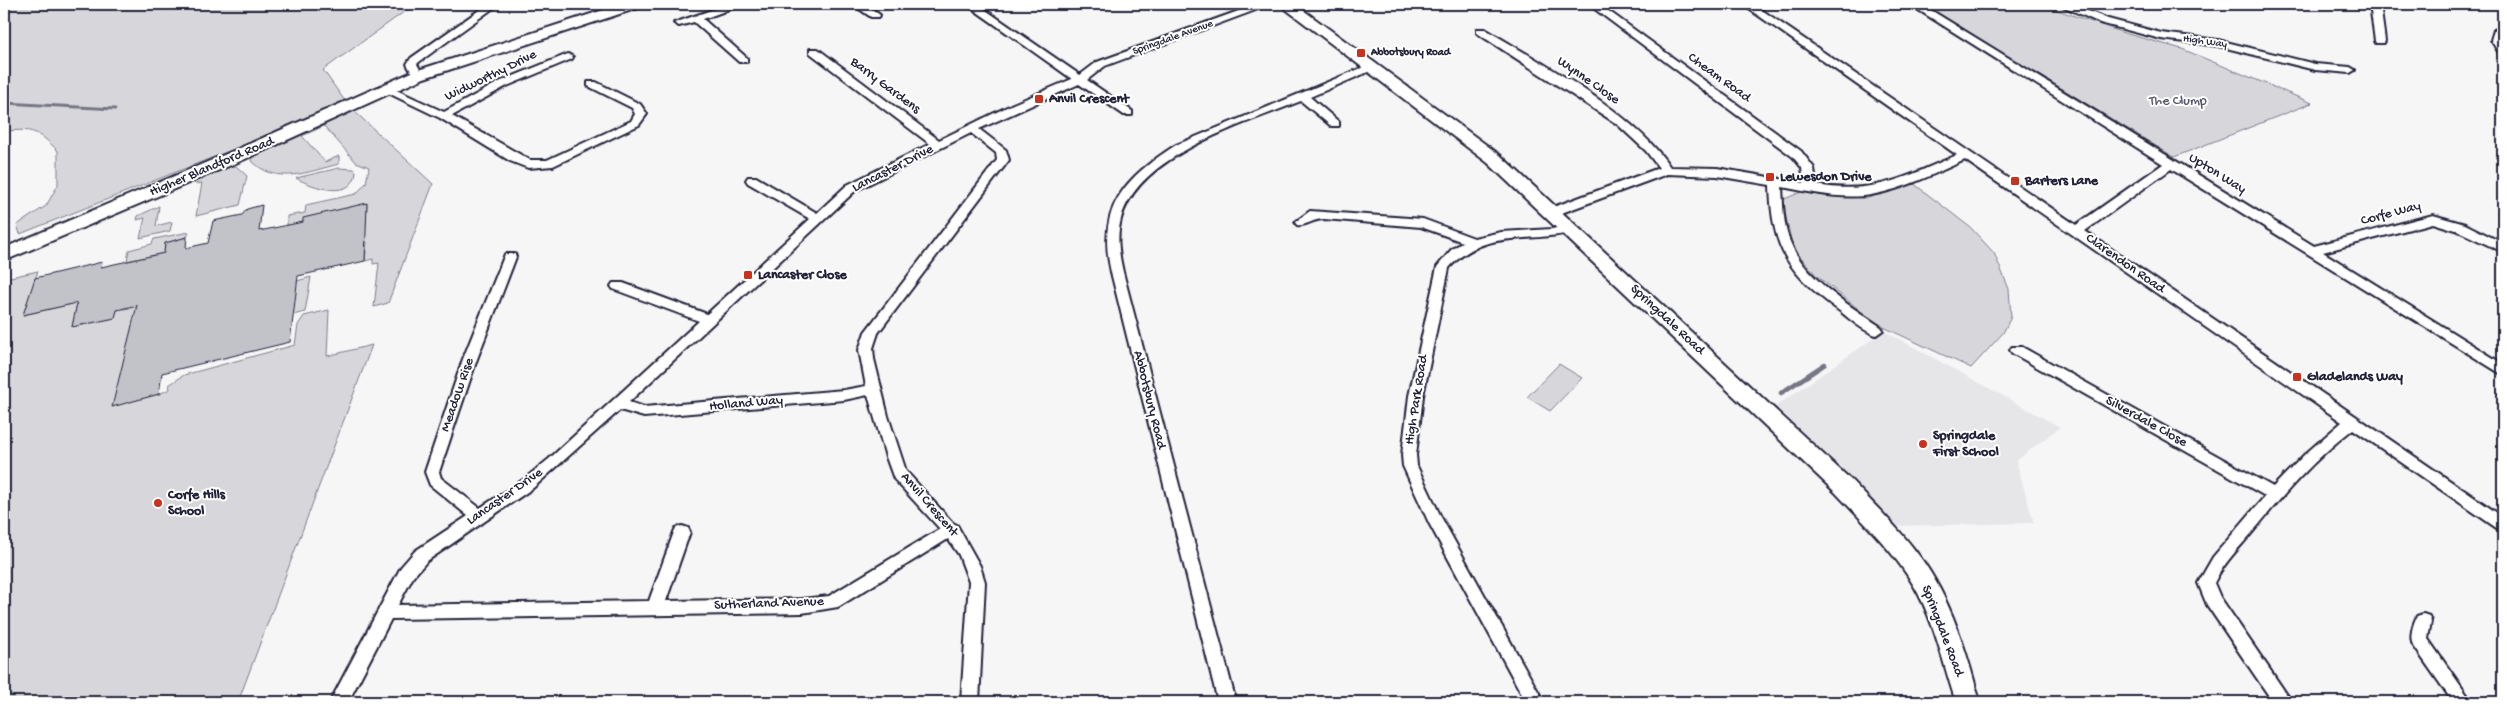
<svg xmlns="http://www.w3.org/2000/svg" width="2507" height="706" viewBox="0 0 2507 706" font-family="'Gochi Hand',sans-serif">
<style>
.built{fill:#e6e6e9}
.green{fill:#d7d7db;stroke:#7c7c8b}
.lines{fill:none;stroke-linecap:round;stroke-linejoin:round}
.stream-far1{stroke:#767685;stroke-width:3}
.stream{stroke:#767685;stroke-width:4.5}
.building{fill:#c2c2c9;stroke:#22223b}
.street-casing{stroke:#22223b;stroke-width:4}
.secondary-casing{stroke:#22223b;stroke-width:4}
.street{fill:#fff;fill-rule:evenodd}
.secondary{fill:#fff;fill-rule:evenodd}
.poi-dot{fill:#c8321e;stroke:#fff;stroke-width:2}
.labels{text-anchor:middle;dominant-baseline:central;stroke-width:4;stroke-linejoin:round;paint-order:stroke}
.far-street-label{font-size:11px;fill:#22223b;stroke:#fff}
.far-poi-label{font-size:11px;font-weight:bold;fill:#22223b;stroke:#fff;text-anchor:start}
.street-label{font-size:14px;fill:#22223b;stroke:#fff}
.poi-label{font-size:14px;font-weight:bold;fill:#22223b;stroke:#fff;text-anchor:start}
.park-label{font-size:14px;fill:#58586b;stroke:#fff}
</style>
<rect width="100%" height="100%" fill="#f6f6f7"/>
<filter id="ink" filterUnits="userSpaceOnUse"><feTurbulence type="fractalNoise" baseFrequency=".02" numOctaves="2"/><feDisplacementMap in="SourceGraphic" scale="10" xChannelSelector="R" yChannelSelector="G"/><feConvolveMatrix kernelMatrix="1 2 1 2 8 2 1 2 1" color-interpolation-filters="sRGB"/></filter>
<g filter="url(#ink)">
<polygon class="built" points="1884,331 2060,427 2016,461 2034,523 1893,526 1772,409"/>
<g class="green">
<path d="M4,4H415L323,70L347,104L20,234L17,225L46,206L58,185V151C37,130 34,129 4,131Z"/>
<polygon points="1923,4 2040,4 2124,33 2182,49 2312,103 2174,157"/>
<path d="M353,110L433,184L388,303L374,307L379,263L373,264V259L365,261L367,242L340,248L365,238L367,204L304,218L302,226L287,225V216L305,213L306,205L356,194L366,183L369,167L356,162L324,126L302,136L325,162L339,156V164C309,171 276,187 251,160L253,155Z"/>
<polygon points="220,166 236,166 247,176 240,205 196,216 202,183 195,184 190,176"/>
<path d="M339,168L354,169L356,171C354,202 312,187 296,178Z"/>
<polygon points="1913,183 1971,228 1994,253 2009,289 2011,317 2003,333 1971,368 1877,324 1816,275 1793,248 1782,200 1801,192 1833,197 1868,198"/>
<polygon points="159,206 156,226 172,222 170,231 140,238 145,218 137,220 138,216"/>
<polygon points="189,232 187,237 165,243 164,253 127,261 129,250 152,244 154,239"/>
<polygon points="10,252 6,278 38,271 23,315 77,303 72,327 114,318 117,310 137,307 113,406 159,394 170,389 169,385 184,375 295,345 298,325 304,316 329,310 327,356 372,345 238,702 4,702 4,255"/>
<polygon points="311,277 305,312 293,315 297,281"/>
<polygon points="1559,364 1582,378 1550,411 1527,397"/>
</g>
<g class="lines">
<g class="stream-far1">
<polyline points="1080,9 1094,4"/>
<polyline points="4,103 115,109"/>
</g>
<polyline class="stream" points="1781,393 1825,364"/>
</g>
<polygon class="building" points="367,203 365,261 298,276 290,342 162,373 159,394 112,407 137,305 117,310 115,318 72,327 77,303 23,315 35,278 102,262 101,267 164,253 165,243 187,237 186,248 208,243 213,221 242,215 247,209 262,205 259,231 303,222 303,218"/>
<g class="lines">
<defs>
<g id="street">
<polygon points="488,4 499,4 419,62 417,64 423,75 422,77 414,77 407,64 411,58"/>
<polygon points="729,4 744,4 703,19 747,58 747,62 739,62 694,22 679,26 674,23"/>
<polygon points="852,4 864,4 880,15 879,17 871,17"/>
<path d="M966,4H977L1080,75L1097,62L1258,4H1272L1105,66L1087,80L1132,111V115H1124L1079,84L979,129L1006,150L1009,160L878,333L873,348L874,359L888,416L906,471L953,523L957,525L980,566L985,582L979,702H961L969,582L959,555L948,539L838,607L802,613L391,619L348,702H330L401,567L415,551L468,516L430,485L425,472L463,359L505,254H515L516,257L477,359L439,472L441,478L480,508L523,480L549,459L699,321L613,289L611,286L613,283H623L707,314L810,219L748,183L746,180L748,177H756L817,213L847,185L930,144L810,53V49H818L939,140L1013,104L1072,79ZM971,133L996,153L997,160L865,332L859,350L866,386L844,390L644,407L629,402L855,191ZM868,395L886,457L894,479L940,529L829,596L802,599L666,601L690,532L688,528L682,526L676,528L674,532L649,601L398,605L413,577L427,561L533,488L620,410L644,417L844,400Z"/>
<path d="M1588,4H1599L1801,151L1814,168L1816,185C1874,195 1906,177 1957,155L1742,4H1753L2076,225L2163,164L1909,4H1921L2314,246L2433,215L2465,224L2503,243V252L2456,230L2433,223L2323,252L2503,364V375L2171,169L2085,231L2503,517V531L2498,529L2353,429C2314,459 2282,496 2251,534C2238,549 2223,564 2214,583L2220,597L2292,702H2273L2207,605L2198,583L2213,557L2265,496L2012,353L2010,350L2012,347H2022L2273,487L2304,455L2342,422L1965,160C1934,174 1904,189 1871,195C1842,200 1810,192 1782,187C1783,202 1783,218 1787,233C1799,276 1846,303 1881,327L1883,330L1876,335C1863,331 1851,320 1841,312C1788,273 1772,250 1770,185L1717,176L1667,174L1556,215H1548L1546,212L1548,209L1659,168L1646,151L1617,124L1477,33V29H1485C1541,63 1634,112 1670,167L1717,168L1804,183L1802,168L1793,157Z"/>
<polygon points="2058,4 2071,4 2108,19 2161,33 2218,40 2315,64 2350,67 2355,70 2350,73 2315,70 2218,46 2161,39 2100,23"/>
<polygon points="2370,4 2380,4 2385,41 2384,43 2376,43 2375,41"/>
<polygon points="2503,26 2503,54 2499,53 2491,40 2494,30"/>
<polygon points="568,54 573,57 572,59 507,86 452,116 530,160 547,160 631,121 635,114 632,108 588,86 588,82 596,82 640,104 647,114 639,125 553,166 528,168 510,161 440,118 382,90 384,88 392,88 444,112 499,82"/>
<path d="M1371,64L1376,67L1375,69L1310,97L1339,122V126H1331L1301,101C1245,124 1138,154 1121,219C1116,237 1119,254 1123,272L1236,702H1218L1111,272C1096,207 1125,178 1176,145Z"/>
<path d="M1310,211L1423,219L1474,238L1501,232L1552,229L1569,225L1575,229L1573,232C1527,244 1484,228 1449,268L1423,396L1416,455L1417,466L1441,517L1544,702H1526L1429,523L1403,466L1402,455L1409,396L1437,267L1451,250L1463,242L1421,227L1324,219C1312,219 1305,227 1297,225L1295,222Z"/>
<path d="M2423,614L2429,616L2431,621L2428,639L2472,702H2453L2413,645C2409,637 2413,624 2417,616Z"/>
</g>
<g id="secondary">
<polygon points="622,4 643,4 641,7 424,78 243,160 4,261 4,248 231,152 412,72"/>
<path d="M1279,4H1295L1500,155L1851,480C1874,505 1900,529 1920,557C1951,599 1967,653 1980,702H1956C1943,664 1935,622 1914,586C1894,551 1863,522 1835,492L1488,163Z"/>
</g>
</defs>
<use href="#street" class="street-casing"/>
<use href="#secondary" class="secondary-casing"/>
<use href="#street" class="street"/>
<use href="#secondary" class="secondary"/>
</g>
</g>
<g class="poi-dot">
<rect x="1356" y="48" width="10" height="10" rx="2.5"/>
<rect x="1034" y="94" width="10" height="10" rx="2.5"/>
<rect x="1765" y="172" width="10" height="10" rx="2.5"/>
<rect x="2010" y="176" width="10" height="10" rx="2.5"/>
<rect x="743" y="270" width="10" height="10" rx="2.5"/>
<rect x="2292" y="372" width="10" height="10" rx="2.5"/>
<circle cx="1923" cy="444" r="5"/>
<circle cx="158" cy="503" r="5"/>
</g>
<g class="labels">
<g class="far-street-label">
<text transform="translate(1173 38) rotate(-20)">Springdale Avenue</text>
<text transform="translate(2205 42) rotate(8)">High Way</text>
</g>
<g class="far-poi-label">
<text x="1371" y="53">Abbotsbury Road</text>
</g>
<g class="street-label">
<text transform="translate(491 76) rotate(-26)">Widworthy Drive</text>
<text transform="translate(1719 78) rotate(36)">Cheam Road</text>
<text transform="translate(1588 81) rotate(35)">Wynne Close</text>
<text transform="translate(885 86) rotate(37)">Barry Gardens</text>
<text transform="translate(212 167) rotate(-23)">Higher Blandford Road</text>
<text transform="translate(893 169) rotate(-27)">Lancaster Drive</text>
<text transform="translate(2217 174) rotate(32)">Upton Way</text>
<text transform="translate(2391 214) rotate(-15)">Corfe Way</text>
<text transform="translate(2125 264) rotate(35)">Clarendon Road</text>
<text transform="translate(1667 320) rotate(43)">Springdale Road</text>
<text transform="translate(458 395) rotate(-71)">Meadow Rise</text>
<text transform="translate(1149 400) rotate(76)">Abbotsbury Road</text>
<text transform="translate(1417 400) rotate(-81)">High Park Road</text>
<text transform="translate(746 404) rotate(-5)">Holland Way</text>
<text transform="translate(2146 422) rotate(29)">Silverdale Close</text>
<text transform="translate(505 497) rotate(-35)">Lancaster Drive</text>
<text transform="translate(929 505) rotate(49)">Anvil Crescent</text>
<text transform="translate(769 604) rotate(-2)">Sutherland Avenue</text>
<text transform="translate(1942 631) rotate(69)">Springdale Road</text>
</g>
<g class="poi-label">
<text x="1049" y="99">Anvil Crescent</text>
<text x="1780" y="177">Lewesdon Drive</text>
<text x="2025" y="181">Barters Lane</text>
<text x="758" y="275">Lancaster Close</text>
<text x="2307" y="377">Gladelands Way</text>
<text x="1933" y="436">Springdale<tspan x="1933" dy="16">First School</tspan></text>
<text x="168" y="495">Corfe Hills<tspan x="168" dy="16">School</tspan></text>
</g>
<g class="park-label">
<text x="2178" y="101">The Clump</text>
</g>
</g>
<rect width="2507" height="706" fill="none" stroke="#fff" stroke-width="20"/>
<rect x="10" y="10" width="2487" height="686" fill="none" stroke="#22223b" stroke-width="2" filter="url(#ink)"/>
</svg>
